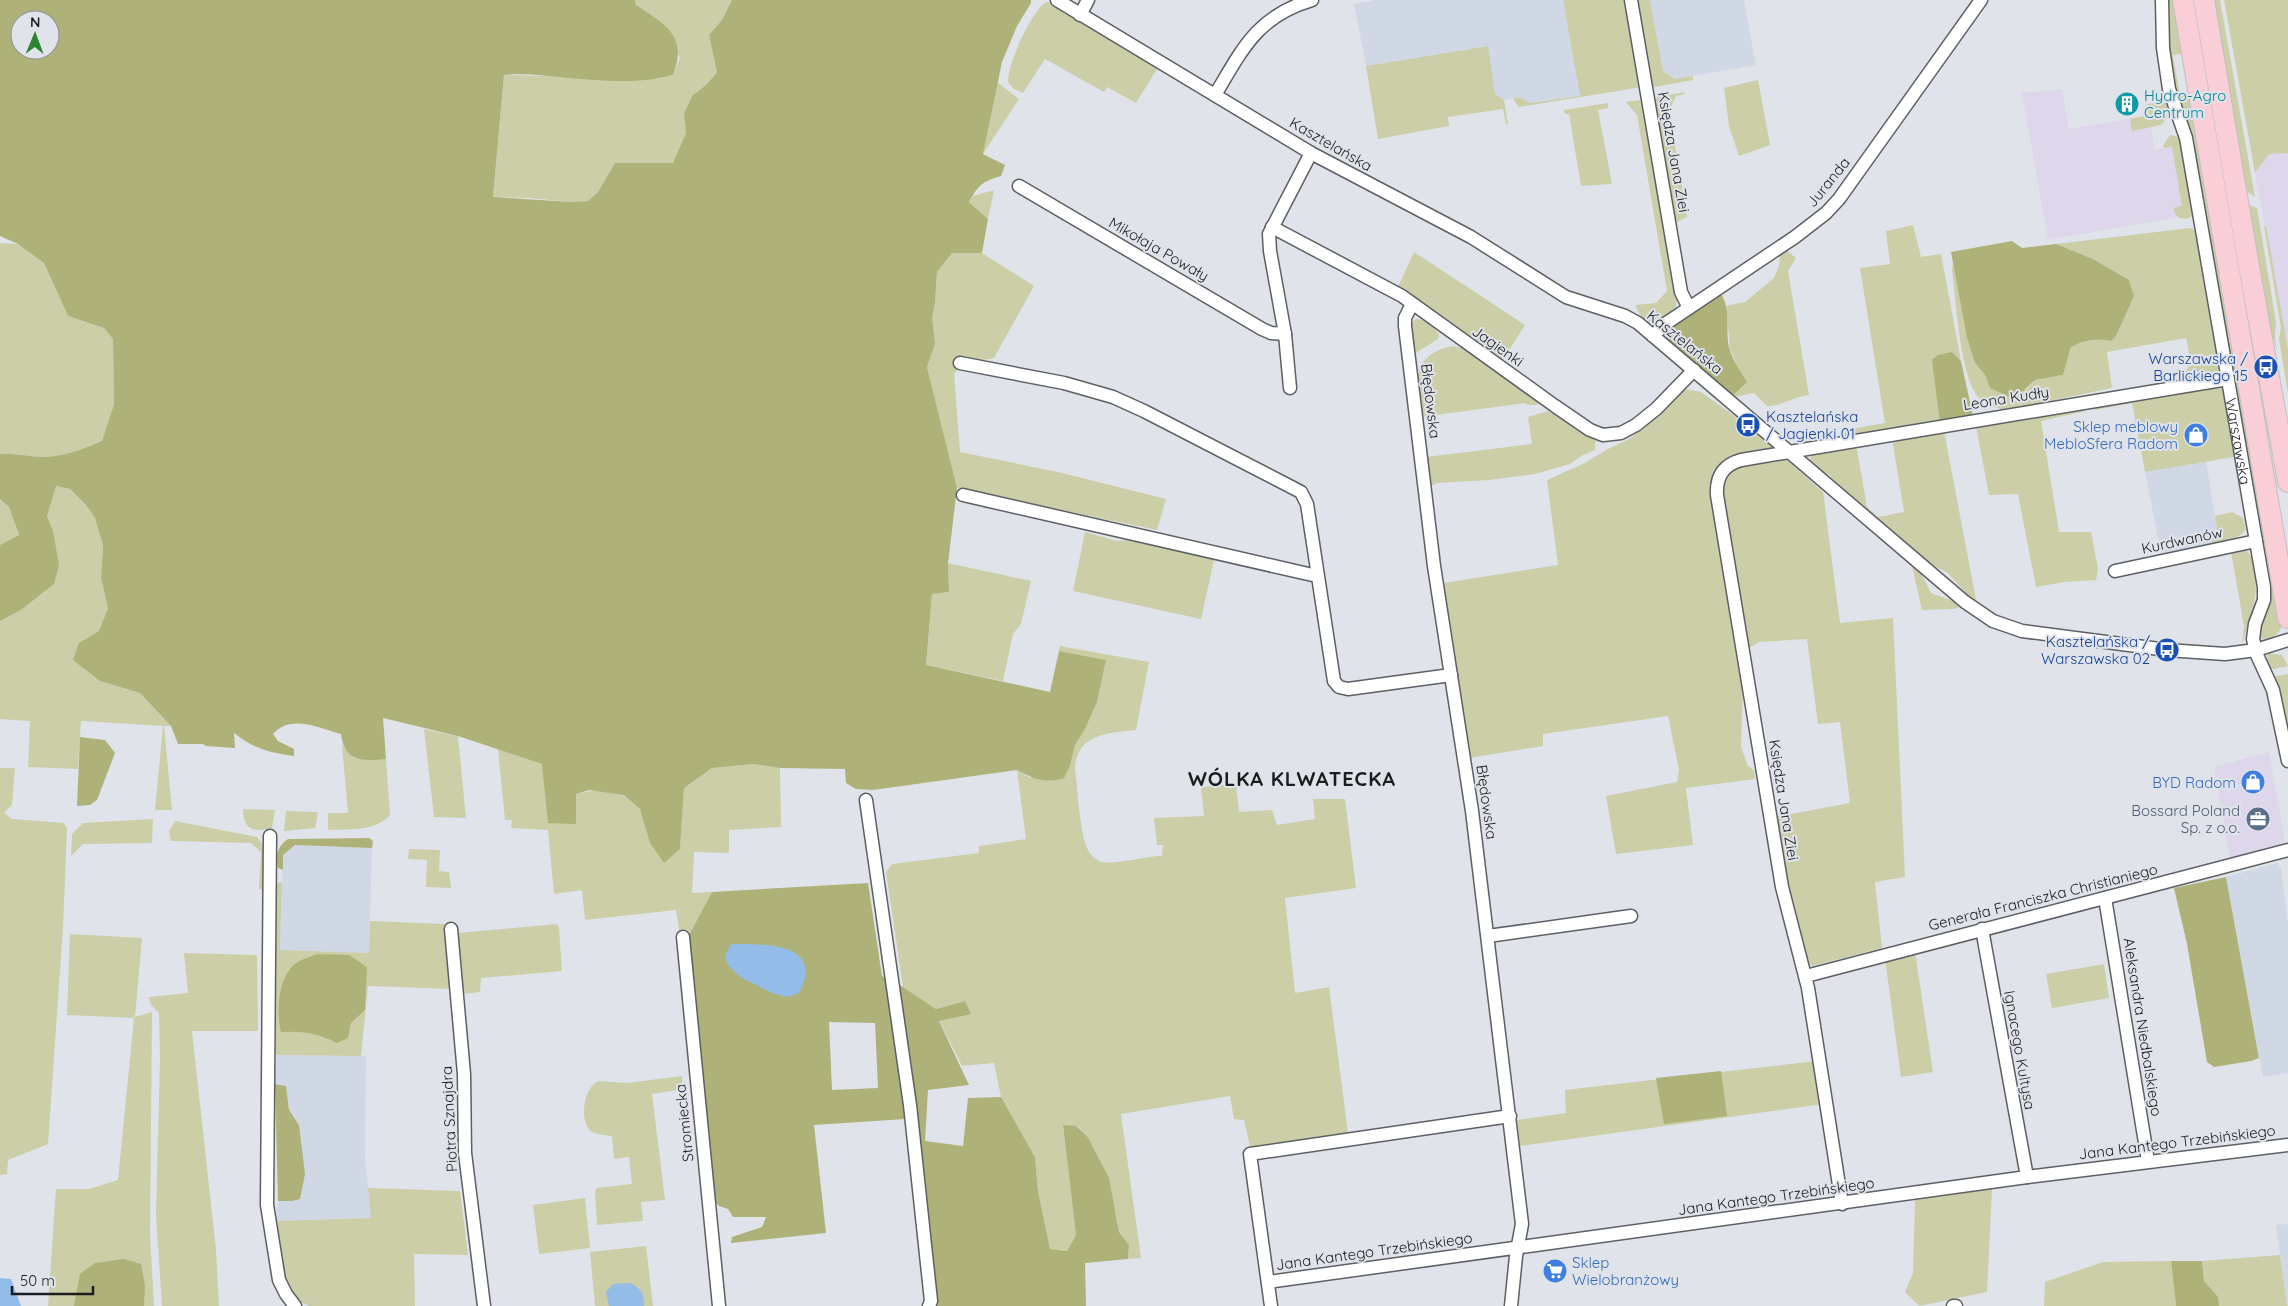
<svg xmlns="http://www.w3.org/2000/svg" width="2288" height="1306" viewBox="0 0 2288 1306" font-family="Quicksand,sans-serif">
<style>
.commercial{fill:#ded6eb}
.built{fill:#d1d8e5}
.green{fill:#cbcea7}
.forest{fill:#aeb178;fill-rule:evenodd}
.water{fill:#93bce9}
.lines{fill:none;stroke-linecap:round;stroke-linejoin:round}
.street-casing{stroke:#5c5f64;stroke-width:15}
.primary-casing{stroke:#bfbfc0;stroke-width:22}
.street{stroke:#fff;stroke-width:12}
.primary{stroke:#faced6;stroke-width:20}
.labels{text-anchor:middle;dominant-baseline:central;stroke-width:4;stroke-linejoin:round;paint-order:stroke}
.culture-label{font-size:15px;fill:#0d838f;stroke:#e0e4ea;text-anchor:start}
.street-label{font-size:15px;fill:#1b1c1e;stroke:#e0e4ea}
.transit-label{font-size:15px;fill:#164399;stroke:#e0e4ea;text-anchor:end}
.shop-label{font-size:15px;fill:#366cbe;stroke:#e0e4ea;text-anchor:end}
.service-label{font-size:15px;fill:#4e5e75;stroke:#e0e4ea;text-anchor:end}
.district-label{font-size:20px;font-weight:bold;letter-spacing:1px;fill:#1b1c1e;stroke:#e0e4ea}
</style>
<rect width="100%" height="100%" fill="#e0e4ea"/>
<g class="commercial">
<polygon points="2062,89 2069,129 2149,115 2155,150 2174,146 2186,216 2048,240 2022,93"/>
<polygon points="2288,153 2288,349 2255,173 2269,154"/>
<polygon points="2269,752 2285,842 2230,858 2214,767"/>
</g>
<g class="built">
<polygon points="1375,0 1563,0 1580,96 1531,103 1519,97 1504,100 1495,94 1487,46 1366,66 1354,4"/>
<polygon points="1650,0 1744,0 1756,65 1675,79 1663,71"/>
<polygon points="2206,461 2218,535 2211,543 2161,554 2145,472"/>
<polygon points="295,845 372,848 369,953 280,950 283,855"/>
<polygon points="2277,863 2281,868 2288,923 2288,1073 2263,1077 2226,877"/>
<polygon points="277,1055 366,1056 365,1160 372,1218 275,1221 278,1201 292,1201 299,1125 289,1110 286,1086 275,1084"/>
<polygon points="2288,1224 2288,1306 2287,1306 2276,1225"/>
</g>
<g class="green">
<polygon points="635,0 732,0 722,20 709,35 717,71 706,85 692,96 684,114 686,133 673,164 615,163 598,192 588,201 572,202 529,198 493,197 504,75 658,79 673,75 680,58 658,19 636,5"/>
<polygon points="1563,0 1627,0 1642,87 1519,107 1513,99 1519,97 1531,103 1580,96"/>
<polygon points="1636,0 1650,0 1663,71 1675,79 1693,76 1693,80 1655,87 1650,85"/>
<path d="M2167,0H2173L2181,54L2173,55L2180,96L2188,95L2196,136L2282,625C2279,635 2272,639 2262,639C2256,630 2262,622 2265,613L2175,98L2168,40L2169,11Z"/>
<polygon points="2212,0 2220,0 2255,197 2245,190"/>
<polygon points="2224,0 2288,0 2288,153 2269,154 2255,173"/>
<path d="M1046,2H1053L1159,66L1136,103L1107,87L1104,92L1045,59L1023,93L1014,89L1008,82C1008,63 1031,12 1046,2Z"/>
<polygon points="1488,46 1495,94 1504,100 1508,124 1506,124 1503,109 1448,117 1449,126 1378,139 1366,66"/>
<polygon points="1758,80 1770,145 1739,156 1729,126 1724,88"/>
<polygon points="997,82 1019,99 983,154"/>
<polygon points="1684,92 1685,94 1676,96 1669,111 1687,217 1675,223 1655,100 1658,97"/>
<path d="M1639,100L1644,104L1677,300C1677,313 1664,320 1653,323L1642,318L1635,305L1656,303L1667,291L1637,115L1626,102Z"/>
<polygon points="2166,102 2172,112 2161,125 2132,131 2130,119 2149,115 2147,104"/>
<polygon points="1608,103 1608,108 1598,110 1612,184 1581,186 1569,114 1565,114 1564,110"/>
<polygon points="2170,135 2180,137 2193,215 2187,219 2179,218 2174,212 2174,208 2182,206 2172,147 2164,148 2163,146"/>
<polygon points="994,190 988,219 969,202 973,196"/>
<polygon points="2248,205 2257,208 2276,322 2275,338 2277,351 2270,328"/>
<polygon points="1913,225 1921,257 1941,254 1961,361 1952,352 1940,423 1844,436 1840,431 1885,423 1860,268 1890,264 1886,231"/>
<polygon points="2264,226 2266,226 2288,349 2288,394 2279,339 2281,328"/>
<path d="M2190,228L2197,231L2221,365L2216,375L2190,381L2182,376L2191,363L2186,338L2107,352L2112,388L2005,410C1996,408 1987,405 1980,399C1960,380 1956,299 1952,270L1953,262L1967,338L1975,363L1985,375L1990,388L2027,389L2035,380L2063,375L2071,347C2084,340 2096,338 2111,341L2116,336L2134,296L2129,280L2093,259L2056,244Z"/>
<path d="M0,243L18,244L44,263L68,316L104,328L113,339L114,404L102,441C85,448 63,457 44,457C29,457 15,453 0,454Z"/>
<path d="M1785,249L1796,258L1788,271L1809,395C1793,397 1782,406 1767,406L1754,393L1730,398L1737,391L1736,363L1730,349L1726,306L1745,302L1774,278L1779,266L1780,256Z"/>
<polygon points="1414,252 1525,325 1501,363 1398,287"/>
<polygon points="952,253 982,253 1034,286 994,358 983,360 977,371 960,367 954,374 960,452 1058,472 1166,499 1157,530 957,488 927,367 935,344 931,318 935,302 937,272"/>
<polygon points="1416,319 1426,320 1439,334 1438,339 1411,356 1408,327"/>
<path d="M1453,346L1462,348L1540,403L1536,405H1527L1526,403L1420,417C1415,383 1411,354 1453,346Z"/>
<polygon points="2222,386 2225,390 2231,420 2228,424 2234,457 2145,472 2132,403 2095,410 2094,404"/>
<polygon points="1686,389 1701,392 1751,428 1823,492 1840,623 1893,618 1905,877 1875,882 1882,948 1812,966 1807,961 1788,895 1775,817 1850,803 1840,722 1818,724 1807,639 1759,642 1744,651 1741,747 1748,766 1754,770 1755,779 1686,788 1693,845 1616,854 1606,796 1677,782 1679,770 1668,716 1543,734 1543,746 1469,758 1448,634 1444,583 1558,565 1547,480 1585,463 1606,450 1629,439 1645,427 1678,392"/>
<polygon points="2087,405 2085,411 2041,421 2059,532 2091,532 2098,569 2096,580 2065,582 2036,587 2018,494 1989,495 1976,426"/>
<polygon points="1548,411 1596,438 1595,450 1581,456 1570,464 1535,474 1489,480 1437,483 1429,487 1426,457 1532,444 1528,417"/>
<path d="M1944,431L1976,600L1973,601L1948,573L1929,563L1834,483L1830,475C1820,471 1814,469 1810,458L1816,451L1856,444L1867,507L1878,517L1904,512L1892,438Z"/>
<polygon points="55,486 70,489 86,505 95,518 103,545 101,578 108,608 99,631 80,643 76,652 100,681 140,693 171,726 164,726 172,810 155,810 163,726 81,721 78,769 28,767 30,721 0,719 0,621 21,610 54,584 53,531 47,516"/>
<polygon points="0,499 9,507 19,536 0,545"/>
<path d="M2232,512L2243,518L2246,529C2238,541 2224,540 2211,543L2218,535L2215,516Z"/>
<polygon points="1085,532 1117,541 1133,539 1215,556 1201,619 1073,591"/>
<path d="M2239,548C2251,551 2252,557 2254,568C2260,602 2249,615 2242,646L2244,626L2231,552Z"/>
<polygon points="948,563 1031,581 1021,624 1013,634 1003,681 926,665 932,594 949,592"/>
<polygon points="1912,566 1921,573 1931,593 1953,601 1959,607 1954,609 1922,610"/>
<path d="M1060,646L1149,662L1136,730C1108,733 1077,734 1075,768C1078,791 1079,833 1089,852C1091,856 1097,860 1101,862C1113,865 1147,856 1162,856L1163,845H1157L1154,818L1204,816L1201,787L1236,784L1239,812L1272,810L1277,825L1315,819L1313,799H1345L1356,888L1285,898L1295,993L1329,987L1348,1133L1251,1150L1244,1120L1234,1119L1230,1096L1121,1114L1141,1258L1128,1259L1129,1245L1119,1232L1116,1214L1087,1136L1077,1126H1063L1076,1235L1067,1251L1050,1249L1038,1191L1035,1157L1001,1097L994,1063L962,1066L939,1020L965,1001L936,1009L903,987L886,872L892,864L979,853V846L1026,839L1017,770L1030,778L1070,766L1075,745L1085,729L1097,702L1106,660L1059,651Z"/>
<polygon points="2268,653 2282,655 2288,666 2268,670 2266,661"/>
<polygon points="2288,674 2288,731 2272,677"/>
<polygon points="424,729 458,736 466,818 434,817"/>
<path d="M342,745C356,762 366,761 386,759L390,815C375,832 348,829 328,830V813H348Z"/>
<path d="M498,749L542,764L576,823V794C595,788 628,789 640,809C645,818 647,833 650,843L680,849L684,788L712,768L753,764L780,768L781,827L729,830V853L694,852L692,893L712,892L689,935L680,934L676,910L585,920L582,890L554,894L548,830L511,828L512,820H505Z"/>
<polygon points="0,768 15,768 12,805 4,813 12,819 64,823 67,829 63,927 48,1144 8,1160 7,1174 0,1175"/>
<path d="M243,809L275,810L272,828C252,833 243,829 243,809Z"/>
<polygon points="286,811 318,812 315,828 284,831"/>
<polygon points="153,819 152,843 83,844 71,856 72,834 83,823"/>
<polygon points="175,821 257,837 265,848 265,890 259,889 261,852 251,843 171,841 169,831"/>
<polygon points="409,849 440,850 439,871 449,872 451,888 426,887 427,860 408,859"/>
<polygon points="282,882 280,950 369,953 370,921 445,924 453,989 368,986 361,1056 277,1055 272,1051 274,883"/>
<polygon points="557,924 559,928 562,971 481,978 480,992 465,994 462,983 458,933"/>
<polygon points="70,934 142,938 135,1017 152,1012 150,1235 154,1306 48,1306 56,1189 89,1189 118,1180 134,1018 67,1015"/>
<polygon points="1915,952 1933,1072 1901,1077 1885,959"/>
<polygon points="184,953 257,955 258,1031 192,1031 216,1250 219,1306 162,1306 156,1214 160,1059 159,1013 151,1005 149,997 188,993"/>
<polygon points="2104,964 2109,998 2052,1008 2046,974"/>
<polygon points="1816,1061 1823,1104 1520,1146 1517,1120 1566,1113 1565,1090"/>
<path d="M682,1076L683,1089L652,1094L665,1200L641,1202L643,1221L597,1225L595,1191L597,1188L632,1184L629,1157L614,1159L612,1136C605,1135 595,1135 590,1130C579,1119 584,1086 599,1081L627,1083Z"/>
<polygon points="368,1188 460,1191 468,1255 414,1254 415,1306 309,1306 295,1299 284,1282 275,1221 371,1218"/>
<polygon points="1992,1189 1987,1292 1919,1306 1905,1292 1913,1273 1915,1200"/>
<polygon points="585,1198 590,1248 539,1254 533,1205"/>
<polygon points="646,1246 653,1306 595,1306 590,1252"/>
<polygon points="2280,1255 2287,1306 2219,1306 2217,1297 2204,1281 2202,1261"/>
<polygon points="2171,1261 2176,1306 2044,1306 2045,1282 2103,1262"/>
</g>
<g class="forest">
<path d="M0,0H635L636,5C666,24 688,37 673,75C642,84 602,81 569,78C547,76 525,73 504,75L493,197L572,202L588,201L598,192L615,163H673L686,133L684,114L692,96L706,85L717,72L709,35L722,20L732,0H1031V3L1017,26L1002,62L983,154L1005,165L1001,176C982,182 979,184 969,202L988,219L982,253H952L937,272L935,302L932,318L935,344L927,367L957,488L948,563L949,592L932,594L926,665L1050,692L1059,651L1106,660L1097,702L1085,729L1075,745L1070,766L1064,778C1046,784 1033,779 1017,770L873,790L856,789L846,783L845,769L780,768L753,764L712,768L684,788L680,849L664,863L650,843L640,809L624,795L589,790L576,794V824L548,823L542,764L458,736L383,718L386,759C363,762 344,761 341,734C318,728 291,714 273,734L278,741L294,749V756C270,753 254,749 234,733L235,748L206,746L203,744H178L171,726L140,693L100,681L73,660L79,643L99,631L108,608L101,578L103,545L95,518L86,505L70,489L56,486L47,516L53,531L59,565L54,584L21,610L0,621V545L19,535L9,507L0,499V454C15,453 29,457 44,457C63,457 85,448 102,441L114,404L113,339L104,328L68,316L44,263L18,244L0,236ZM20,20H50V50H20Z"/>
<path d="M2012,241L2022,248L2056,244L2093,259L2129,280L2134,296L2116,336L2111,341C2096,338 2084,340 2071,347L2063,375L2035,380L2014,399L1990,388L1985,375L1975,363L1967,338L1951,252Z"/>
<path d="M1718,291C1732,303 1725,330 1729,347C1732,359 1740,371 1747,382L1730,398L1667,340L1666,334L1668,328Z"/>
<polygon points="1952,352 1961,361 1973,416 1940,423 1932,360 1938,355"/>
<polygon points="80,737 105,740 115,753 97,800 90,805 77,806"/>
<path d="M369,838L373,841L372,848L295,845L283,855V870L278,868C276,855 277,846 288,839Z"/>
<polygon points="2226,877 2259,1058 2251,1061 2214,1067 2207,1062 2187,944 2174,888"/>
<path d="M868,883L882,976L903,987L936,1009L965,1001L971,1014L939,1021L969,1085L928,1090L925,1141L963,1146L968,1098L1001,1097L1035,1157L1038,1191L1050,1249L1067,1251L1076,1235L1063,1125L1076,1126L1087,1136L1109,1178L1119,1232L1129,1245L1128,1259L1085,1263L1086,1306H934L925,1224L916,1225L905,1119L814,1125L826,1233L731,1243L732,1237L762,1227L766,1217H733L728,1209L719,1206L712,1198L689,935L712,892ZM829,1022L875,1023L878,1088L832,1090Z"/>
<path d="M317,954L349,955L367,967L365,1010L351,1023L348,1038L337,1043C318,1033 302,1031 281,1032C276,1013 278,977 295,964C301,959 310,957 317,954Z"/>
<polygon points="1721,1071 1727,1116 1664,1124 1656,1078"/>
<polygon points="275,1084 286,1086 289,1110 299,1125 305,1174 300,1199 292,1201 278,1201"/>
<polygon points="124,1259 141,1264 145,1286 144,1306 74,1306 80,1274 95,1263"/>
<polygon points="2171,1261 2202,1261 2204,1281 2218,1297 2219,1306 2176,1306"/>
</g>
<g class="water">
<path d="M731,944C764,944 826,942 799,993L787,997L772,993L740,977L728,965L725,956Z"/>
<polygon points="0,1278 11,1279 21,1306 0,1306"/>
<path d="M630,1283C642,1289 644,1294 644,1306H609L606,1292L613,1284Z"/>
</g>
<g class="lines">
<defs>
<g id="street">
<polyline points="1057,0 1311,153 1471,237 1566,297 1625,316 1638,323 1965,602 1993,621 2022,631 2167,650 2225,654 2256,650 2288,640"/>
<polyline points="1631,0 1681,292 1689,308"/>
<path id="s1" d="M2162,0L2163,48L2169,89L2186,138L2264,587V600L2255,624L2253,639L2257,655L2273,690L2288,761"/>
<polyline points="1080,15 1088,0"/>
<path d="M1215,95C1242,50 1257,16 1312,0"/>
<polyline points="1019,186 1262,329 1271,333 1285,334"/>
<polyline points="1272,227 1402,296 1555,406 1590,430 1603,435 1621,433 1636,425 1656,409 1694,370"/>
<polyline points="1412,304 1405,318 1405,326 1434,566 1472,811 1522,1224 1516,1256 1511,1306"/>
<polyline points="1653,336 1665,324 1795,237 1826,213 1839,199 1981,0"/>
<polyline points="960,363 1064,383 1113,397 1144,411 1301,492 1307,504 1334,681 1339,687 1348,689 1451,675"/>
<polyline points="1290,388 1285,334 1270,251 1269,234 1311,153"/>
<polyline points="963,495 1317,576"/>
<polyline points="2115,571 2256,541"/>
<polyline points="866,800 910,1105 931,1301 929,1306"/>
<polyline points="270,836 267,1205 279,1280 286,1294 295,1306"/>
<polyline points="2105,898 2148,1161"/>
<polyline points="451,929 464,1074 465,1153 484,1306"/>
<polyline points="1982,929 2027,1177"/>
<polyline points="1488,936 1631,916"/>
<polyline points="683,937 719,1306"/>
<polyline points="1806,976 2288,850"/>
<path d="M1842,1204L1808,988L1782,887L1717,495C1716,477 1723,465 1741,460L2228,379"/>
<polyline points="1268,1282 2027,1177 2288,1145"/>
<polyline points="1271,1306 1250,1154 1510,1116"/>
<polyline points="1953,1306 1956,1306"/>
</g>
<g id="primary">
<polyline points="2183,0 2288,618"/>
<polyline points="2204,0 2248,261 2288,482"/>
</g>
</defs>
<use href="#street" class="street-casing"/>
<use href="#primary" class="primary-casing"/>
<use href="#street" class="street"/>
<use href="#primary" class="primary"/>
</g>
<defs>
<symbol id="building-disc" viewBox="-11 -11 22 22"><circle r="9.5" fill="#0f9aa8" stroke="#e0e4ea"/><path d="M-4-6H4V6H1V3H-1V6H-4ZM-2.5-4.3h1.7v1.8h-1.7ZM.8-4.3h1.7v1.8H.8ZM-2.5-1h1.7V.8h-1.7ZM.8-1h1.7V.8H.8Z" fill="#fff"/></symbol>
<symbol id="bus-disc" viewBox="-11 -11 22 22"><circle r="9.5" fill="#1a4fb4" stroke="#e0e4ea"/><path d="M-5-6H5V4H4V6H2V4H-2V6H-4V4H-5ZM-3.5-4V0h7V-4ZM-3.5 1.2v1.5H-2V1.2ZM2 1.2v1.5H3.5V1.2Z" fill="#fff"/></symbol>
<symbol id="shop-disc" viewBox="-11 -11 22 22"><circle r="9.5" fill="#3f7fe0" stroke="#e0e4ea"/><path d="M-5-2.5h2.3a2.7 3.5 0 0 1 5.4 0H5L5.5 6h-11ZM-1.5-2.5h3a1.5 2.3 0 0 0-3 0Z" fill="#fff"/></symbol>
<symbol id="office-disc" viewBox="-11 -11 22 22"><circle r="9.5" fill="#5c6f8a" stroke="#e0e4ea"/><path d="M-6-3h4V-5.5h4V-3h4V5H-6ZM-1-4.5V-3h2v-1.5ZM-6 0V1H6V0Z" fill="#fff"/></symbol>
<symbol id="supermarket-disc" viewBox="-11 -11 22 22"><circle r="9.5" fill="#3f7fe0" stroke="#e0e4ea"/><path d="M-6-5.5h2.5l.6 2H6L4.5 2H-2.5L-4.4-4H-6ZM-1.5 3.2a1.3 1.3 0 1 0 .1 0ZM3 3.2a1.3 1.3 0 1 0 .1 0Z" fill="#fff"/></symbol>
</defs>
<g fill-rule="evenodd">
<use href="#building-disc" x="2113" y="90" width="28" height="28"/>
<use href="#bus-disc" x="2252" y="353" width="28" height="28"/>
<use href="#bus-disc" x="1734" y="411" width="28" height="28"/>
<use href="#shop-disc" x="2182" y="421" width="28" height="28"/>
<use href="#bus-disc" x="2153" y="636" width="28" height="28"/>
<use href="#shop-disc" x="2239" y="768" width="28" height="28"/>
<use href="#office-disc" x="2244" y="805" width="28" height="28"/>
<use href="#supermarket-disc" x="1541" y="1257" width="28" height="28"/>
</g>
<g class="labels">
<g class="culture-label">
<text x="2144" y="95">Hydro-Agro<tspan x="2144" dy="17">Centrum</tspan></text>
</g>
<g class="street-label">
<text transform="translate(1331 144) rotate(30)">Kasztelańska</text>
<text transform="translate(1674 152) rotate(80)">Księdza Jana Ziei</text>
<text transform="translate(1828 182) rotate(-51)">Juranda</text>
<text transform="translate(1159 249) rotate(30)">Mikołaja Powały</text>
<text transform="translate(1685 342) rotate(39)">Kasztelańska</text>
<text transform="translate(1498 346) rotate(35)">Jagienki</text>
<text transform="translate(2006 398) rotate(-9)">Leona Kudły</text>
<text transform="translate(1431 401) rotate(83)">Błędowska</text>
<text stroke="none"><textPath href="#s1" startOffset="449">Warszawska</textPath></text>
<text transform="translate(2182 540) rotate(-12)">Kurdwanów</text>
<text transform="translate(1784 800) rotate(81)">Księdza Jana Ziei</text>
<text transform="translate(1487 802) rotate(82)">Błędowska</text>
<text transform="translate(2043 897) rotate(-14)">Generała Franciszka Christianiego</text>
<text transform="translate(2143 1027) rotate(81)">Aleksandra Niedbalskiego</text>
<text transform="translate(2020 1050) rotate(80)">Ignacego Kultysa</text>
<text transform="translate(449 1119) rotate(-93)">Piotra Sznajdra</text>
<text transform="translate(684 1123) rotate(-96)">Stromiecka</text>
<text transform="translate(2177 1142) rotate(-7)">Jana Kantego Trzebińskiego</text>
<text transform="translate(1776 1196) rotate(-8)">Jana Kantego Trzebińskiego</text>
<text transform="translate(1374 1251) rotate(-8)">Jana Kantego Trzebińskiego</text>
</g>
<g class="transit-label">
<text x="2248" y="358">Warszawska /<tspan x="2248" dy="17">Barlickiego 15</tspan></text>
<text x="1766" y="416" text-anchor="start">Kasztelańska<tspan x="1766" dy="17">/ Jagienki 01</tspan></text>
<text x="2150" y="641">Kasztelańska /<tspan x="2150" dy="17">Warszawska 02</tspan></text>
</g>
<g class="shop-label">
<text x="2178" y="426">Sklep meblowy<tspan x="2178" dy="17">MebloSfera Radom</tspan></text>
<text x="2236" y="782">BYD Radom</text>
<text x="1572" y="1262" text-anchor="start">Sklep<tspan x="1572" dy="17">Wielobranżowy</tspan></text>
</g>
<g class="service-label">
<text x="2240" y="810">Bossard Poland<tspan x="2240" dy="17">Sp. z o.o.</tspan></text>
</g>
<g class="district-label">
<text x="1292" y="778">WÓLKA KLWATECKA</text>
</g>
</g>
<g transform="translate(35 35) rotate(1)"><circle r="24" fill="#e0e4ea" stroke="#919498"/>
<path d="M0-4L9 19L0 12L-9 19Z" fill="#2c8332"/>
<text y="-8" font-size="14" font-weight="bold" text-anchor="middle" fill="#1b1c1e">N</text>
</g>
<path d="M12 1286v8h81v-8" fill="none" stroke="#1b1c1e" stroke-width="2.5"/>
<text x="20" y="1286" font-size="15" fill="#1b1c1e" stroke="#e0e4ea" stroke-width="4" paint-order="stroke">50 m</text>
</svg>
